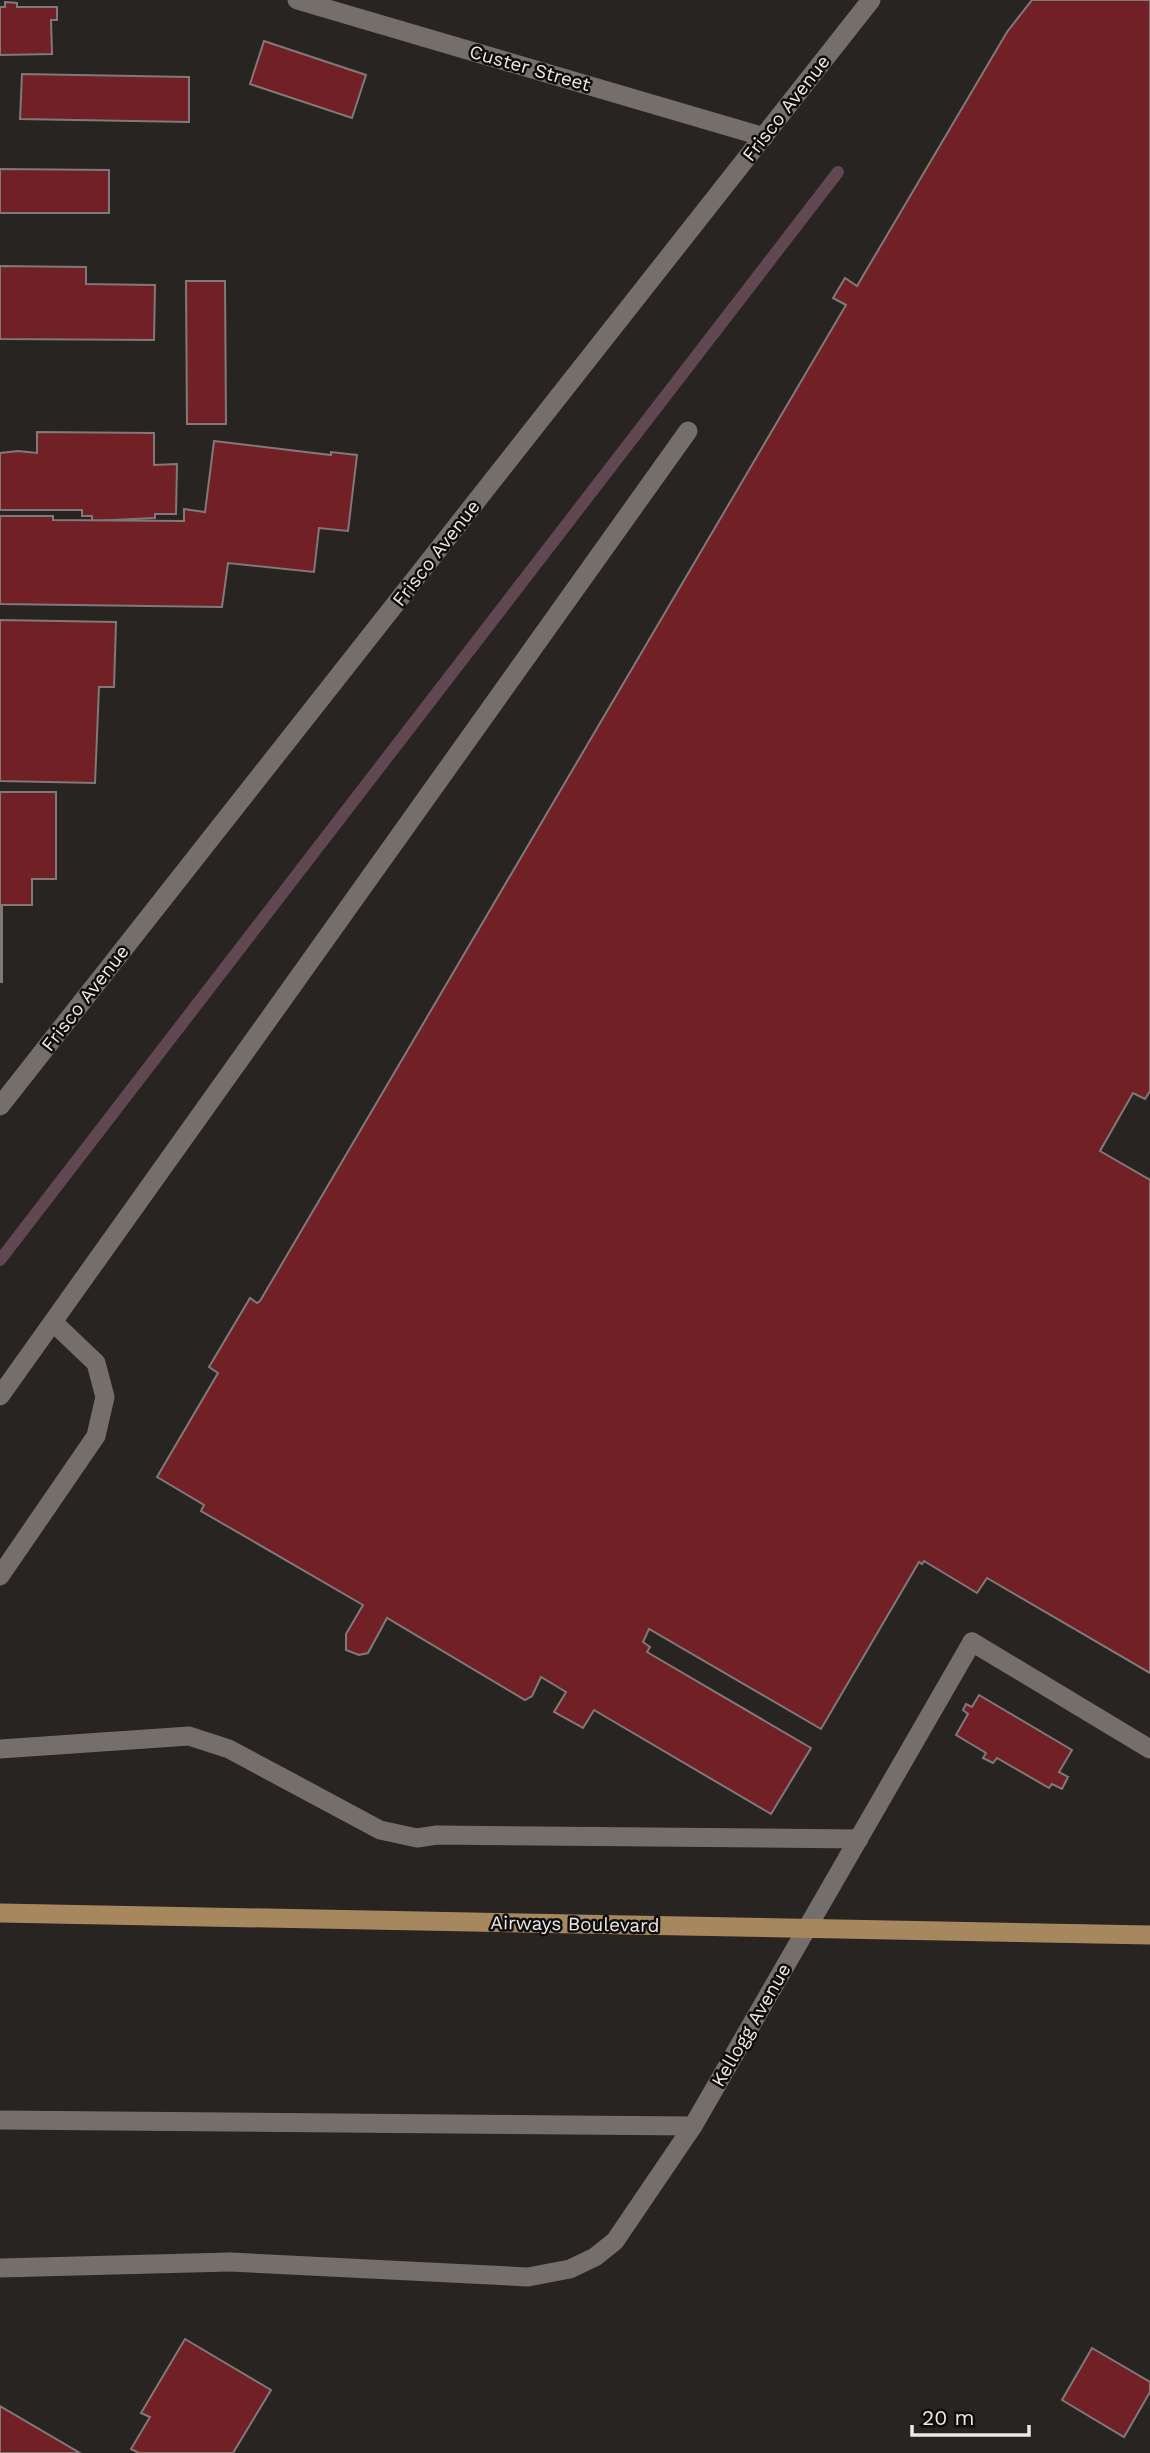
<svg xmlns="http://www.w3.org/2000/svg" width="1150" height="2453" viewBox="0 0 1150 2453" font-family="'Work Sans',sans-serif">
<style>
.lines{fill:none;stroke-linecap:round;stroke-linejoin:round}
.stream{stroke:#614752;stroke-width:12}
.building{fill:#712125;stroke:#807978;stroke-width:2}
.service{stroke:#756f6c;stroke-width:19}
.minor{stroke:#756f6c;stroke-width:19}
.primary{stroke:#a7885e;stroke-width:19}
.labels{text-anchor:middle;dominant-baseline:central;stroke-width:5;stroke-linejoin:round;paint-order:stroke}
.street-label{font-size:19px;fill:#ebe8e6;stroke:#0f0d0c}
</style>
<rect width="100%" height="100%" fill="#282421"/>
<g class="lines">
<polyline class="stream" points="0,1260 838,172"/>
</g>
<g class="building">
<polygon points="1032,0 1150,0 1150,1091 1145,1099 1133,1093 1100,1151 1150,1180 1150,1673 987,1578 977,1593 924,1561 922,1564 919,1562 821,1729 649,1629 643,1642 650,1647 647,1652 811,1748 771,1814 594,1710 583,1728 554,1712 566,1692 541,1677 532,1696 525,1700 387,1618 368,1653 359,1655 346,1650 346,1634 363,1605 201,1511 204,1505 157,1477 218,1373 209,1367 250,1298 257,1303 260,1301 846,305 833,298 845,278 857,286 1007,32"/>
<polygon points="5,2 17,3 17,7 57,7 57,20 51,20 52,54 0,55 0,7 5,7"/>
<polygon points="264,41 366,75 352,118 250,84"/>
<polygon points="22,74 189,77 189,122 20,119"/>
<polygon points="0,169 109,170 109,213 0,213"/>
<polygon points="0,266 86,267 86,284 155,285 154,340 0,339"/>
<polygon points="186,281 225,281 226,424 187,424"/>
<polygon points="37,432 154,433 154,465 177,464 176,514 155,514 155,518 92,521 92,516 82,516 82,510 0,510 0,453 18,451 37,453"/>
<polygon points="214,441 331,455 331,452 357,455 348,531 319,528 314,572 228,563 222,607 0,604 0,516 53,516 53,520 184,521 184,509 205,512"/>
<polygon points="0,620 116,622 114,687 99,687 95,783 0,781"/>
<polygon points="0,792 56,792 56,879 32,879 32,905 2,905 2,982 0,982"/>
<polygon points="979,1695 1072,1750 1059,1772 1068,1777 1062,1789 1052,1784 1049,1788 997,1758 993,1763 983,1758 986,1753 956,1735 968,1714 963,1710 966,1704 972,1707"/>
<polygon points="185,2339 271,2390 233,2453 139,2453 131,2449 150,2417 141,2413"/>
<polygon points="1092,2348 1150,2382 1150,2392 1124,2437 1062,2400"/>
<polygon points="0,2406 80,2453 0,2453"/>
</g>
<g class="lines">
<g class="service">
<polyline points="0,1396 688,431"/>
<polyline points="0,1576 96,1436 105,1397 96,1363 53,1322"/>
<polyline points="972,1642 1150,1749"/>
<polyline points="0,1749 189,1736 229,1749 380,1830 417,1838 437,1835 859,1839"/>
<polyline points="0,2268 230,2262"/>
</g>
<g class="minor">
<polyline points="297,0 764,137"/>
<polyline points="0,1106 871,0"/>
<polyline points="0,2120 693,2126"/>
<polyline points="230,2262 528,2277 570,2269 595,2257 615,2241 693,2126 972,1642"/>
</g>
<polyline class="primary" points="0,1913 1150,1935"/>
</g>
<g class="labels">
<g class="street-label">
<text transform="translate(530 68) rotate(16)">Custer Street</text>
<text transform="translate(786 108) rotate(-52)">Frisco Avenue</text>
<text transform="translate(436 553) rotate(-52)">Frisco Avenue</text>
<text transform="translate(85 998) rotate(-52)">Frisco Avenue</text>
<text transform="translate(575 1924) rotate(1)">Airways Boulevard</text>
<text transform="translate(751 2025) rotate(-60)">Kellogg Avenue</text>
</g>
</g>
<path d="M912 2425v10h117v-10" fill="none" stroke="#ebe8e6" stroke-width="3.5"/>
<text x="922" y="2425" font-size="21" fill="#ebe8e6" stroke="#0f0d0c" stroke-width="5" paint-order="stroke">20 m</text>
</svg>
